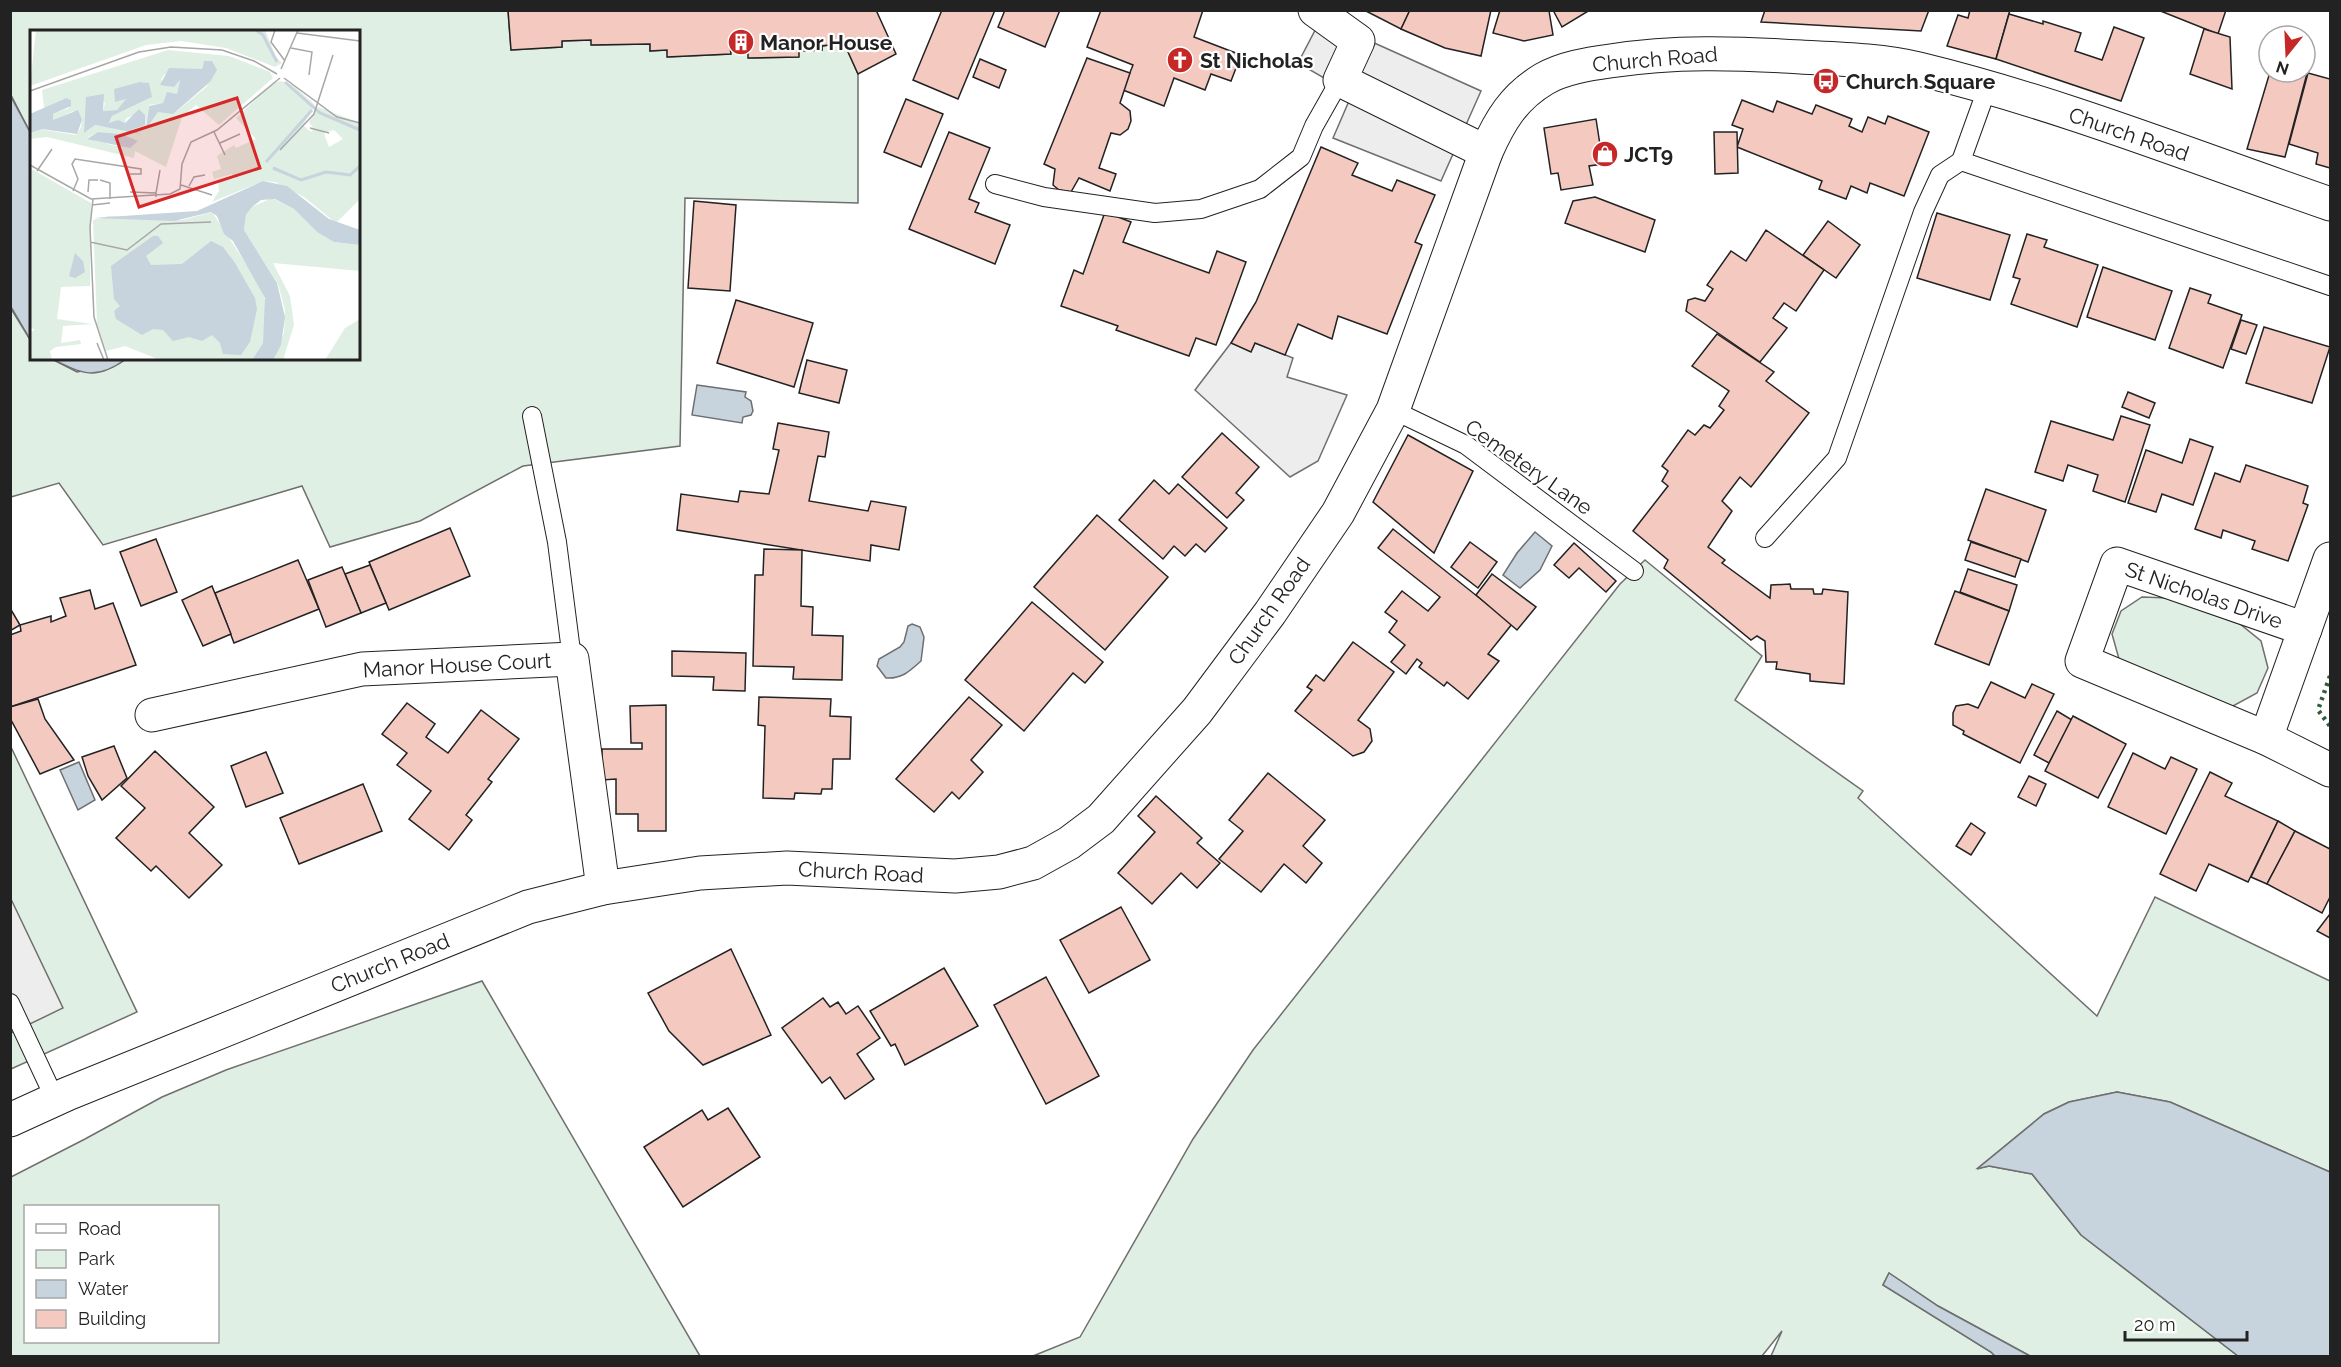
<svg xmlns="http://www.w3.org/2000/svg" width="2341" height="1367" viewBox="0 0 2341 1367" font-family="Raleway,sans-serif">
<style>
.green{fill:#e0efe3;stroke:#6f6f6f;stroke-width:1.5;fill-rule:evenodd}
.parking{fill:#ededed;stroke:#6f6f6f;stroke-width:1.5}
.water{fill:#c7d3dd;stroke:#6f6f6f;stroke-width:1.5}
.building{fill:#f3c9c0;stroke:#222;stroke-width:1.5}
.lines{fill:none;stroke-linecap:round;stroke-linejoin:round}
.service-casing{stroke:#222;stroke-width:20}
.minor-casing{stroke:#222;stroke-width:35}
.tertiary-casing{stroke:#222;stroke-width:35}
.service{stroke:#fff;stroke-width:18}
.minor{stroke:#fff;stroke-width:33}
.tertiary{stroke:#fff;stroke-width:33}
.hedge{stroke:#2f5e38;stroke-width:4.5;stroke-dasharray:3 4.5;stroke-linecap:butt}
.labels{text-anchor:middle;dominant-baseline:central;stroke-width:4.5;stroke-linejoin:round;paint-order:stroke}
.poi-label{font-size:21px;font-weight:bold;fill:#222;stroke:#fff;text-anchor:start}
.street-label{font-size:21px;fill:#222;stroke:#fff}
.inset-river{fill:none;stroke:#c7d3dd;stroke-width:3}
.inset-road{fill:none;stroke:#a7a7a7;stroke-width:1.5}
.view{fill:#d62828;fill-opacity:0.15;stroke:#d62828;stroke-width:3}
.inset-edge{fill:none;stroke:#222;stroke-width:3}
</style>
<rect width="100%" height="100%" fill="#fff"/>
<g class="green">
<polygon points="11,11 508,11 511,50 562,47 562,41 591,40 592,45 650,44 650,51 667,50 668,57 730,54 730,46 748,45 749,58 798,57 799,51 822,50 822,46 844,43 858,74 858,203 685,198 680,446 523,466 420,521 330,547 302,486 103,545 59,483 11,497 10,307 31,341 32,358 52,359 77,372 118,364 126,359 358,358 358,32 32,32 31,134 11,95"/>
<polygon points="1645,560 1762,656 1735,700 1863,791 1858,798 2097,1016 2155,897 2330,981 2330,1172 2170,1102 2117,1092 2069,1102 2044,1114 1978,1168 1989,1166 2032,1174 2081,1235 2238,1356 2030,1356 1938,1306 1889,1273 1883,1285 1991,1352 1995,1356 1771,1356 1782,1331 1762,1356 1033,1356 1080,1337 1193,1139 1253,1050 1620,584"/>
<polygon points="2142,597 2168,598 2240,624 2261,641 2268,668 2257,693 2233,706 2207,703 2119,659 2112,634 2121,611"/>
<polygon points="10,745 137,1012 11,1069 10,1069"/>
<path d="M482,981L700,1356H11V1177L85,1139L162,1097L226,1070ZM26,1206H218V1342H26Z"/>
</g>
<g class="parking">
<polygon points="1321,19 1481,91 1441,181 1333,138 1352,94 1298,63"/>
<polygon points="1231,343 1251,351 1255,343 1293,358 1287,377 1347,395 1318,461 1290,477 1195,390"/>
<polygon points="10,897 63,1008 11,1033 10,1033"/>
</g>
<g class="water">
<polygon points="10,95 31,134 31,341 11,307"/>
<path d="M52,359H126C96,381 82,374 52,359Z"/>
<polygon points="697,385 746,392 745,397 751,401 753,411 751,415 743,417 742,423 692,415"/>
<polygon points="1535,532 1552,546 1540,570 1520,588 1503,575 1517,553"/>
<path d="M912,624L920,627L924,637L921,661C910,671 902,679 886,678L877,666L879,659L900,647L904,642L908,626Z"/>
<polygon points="79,762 95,800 78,810 60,770"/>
<polygon points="2117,1092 2170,1102 2330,1172 2330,1356 2238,1356 2081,1235 2032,1174 1989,1166 1977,1169 2044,1114 2069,1102"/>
<polygon points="1889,1273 1938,1306 2030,1356 1995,1356 1991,1352 1883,1285"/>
</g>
<g class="building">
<polygon points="508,10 876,10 896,54 858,74 844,43 822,46 822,50 799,51 799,57 748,58 748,45 730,46 731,54 667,57 667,50 650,51 650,44 591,45 591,40 562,41 562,47 511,50"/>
<polygon points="942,10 995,10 958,99 913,80"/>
<polygon points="1005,10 1060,10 1045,47 998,27"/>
<polygon points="1101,10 1203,10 1194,37 1241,55 1231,81 1211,74 1205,90 1174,78 1164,106 1123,90 1133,65 1087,47"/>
<polygon points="1364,10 1410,10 1401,29"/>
<polygon points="1410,10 1491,10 1481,56 1445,48 1401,29"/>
<polygon points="1500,10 1549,11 1553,35 1524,41 1493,33"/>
<polygon points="1553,10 1590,10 1562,27"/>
<polygon points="1765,10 1929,10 1921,31 1761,22"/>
<polygon points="1970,10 2010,10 1996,59 1947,46 1958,15 1968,18"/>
<polygon points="2158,10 2226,10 2218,34"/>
<polygon points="2009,14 2043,24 2043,21 2081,33 2075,51 2102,60 2114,27 2144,38 2121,101 1996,59"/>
<polygon points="2204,29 2230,37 2232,89 2190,74"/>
<polygon points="1087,58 1130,73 1120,103 1130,111 1131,121 1128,129 1120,135 1111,133 1099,168 1116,174 1110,191 1079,178 1071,192 1059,190 1053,185 1055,169 1044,164"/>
<polygon points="980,59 1006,70 999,88 973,77"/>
<polygon points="2305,61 2310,62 2285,157 2247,149 2270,72 2305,72"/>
<polygon points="2308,73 2330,79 2330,168 2316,164 2318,153 2289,144"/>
<polygon points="906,99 943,114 921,167 884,152"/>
<polygon points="1742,100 1773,112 1777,101 1812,114 1816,105 1852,119 1849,126 1862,132 1868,117 1885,124 1888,116 1929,132 1904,196 1870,183 1867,193 1851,186 1846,199 1819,189 1822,181 1737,147 1743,129 1732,125"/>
<polygon points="1596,119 1603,164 1589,166 1593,185 1561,190 1558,173 1551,174 1544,128"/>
<polygon points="949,132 990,148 969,199 979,203 975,212 1010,225 995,264 909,229"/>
<polygon points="1714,132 1737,132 1738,173 1715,174"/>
<polygon points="1321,147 1358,163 1352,175 1392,191 1397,180 1435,195 1415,242 1422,245 1387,334 1338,316 1332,339 1298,324 1285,355 1255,343 1251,352 1231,343 1256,302"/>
<polygon points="1595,197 1655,220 1645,252 1565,223 1573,201"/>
<polygon points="694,201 736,205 730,291 688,288"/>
<polygon points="1105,212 1131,222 1123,242 1209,273 1217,251 1246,262 1216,345 1196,338 1189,356 1116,330 1118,326 1061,306 1074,270 1083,274"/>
<polygon points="1937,213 2010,235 1990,300 1917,278"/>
<polygon points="1828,221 1860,245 1836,278 1803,255"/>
<polygon points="1766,230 1824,270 1796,311 1784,303 1773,318 1787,328 1760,362 1686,311 1688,300 1695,298 1705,301 1713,289 1707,285 1731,251 1746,261"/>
<polygon points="2027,234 2047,240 2044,247 2098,265 2077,327 2011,304 2020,279 2013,277"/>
<polygon points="2103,267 2172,291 2155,340 2087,317"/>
<polygon points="2190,288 2211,295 2208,303 2242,315 2223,368 2169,348"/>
<polygon points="736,300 813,323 794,387 717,363"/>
<polygon points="2241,320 2257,325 2246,354 2231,349"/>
<polygon points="2264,327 2330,347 2312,403 2246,383"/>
<polygon points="1717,334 1774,372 1766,381 1809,413 1751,487 1740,477 1722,501 1732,511 1708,547 1725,560 1722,563 1770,598 1771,585 1790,584 1791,589 1813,589 1814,594 1822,594 1823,589 1848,592 1844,684 1810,681 1810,674 1776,669 1777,662 1766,662 1765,641 1757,636 1751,640 1664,568 1668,560 1633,531 1668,486 1662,481 1668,471 1662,466 1688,430 1695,435 1704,425 1710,428 1724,410 1719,406 1729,391 1692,366"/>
<polygon points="807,360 847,370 839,403 799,393"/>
<polygon points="2128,392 2155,403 2149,418 2122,407"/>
<polygon points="2121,416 2150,425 2125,502 2093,491 2098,475 2068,465 2063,481 2035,472 2051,421 2113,440"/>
<polygon points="778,423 829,432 825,457 818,456 809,501 868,511 871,501 906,507 899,550 871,545 870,561 677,530 681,494 738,502 740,491 769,494 779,450 773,449"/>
<polygon points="1222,433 1259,467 1236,493 1244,500 1227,518 1182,477"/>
<polygon points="1408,435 1473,471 1434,553 1373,502"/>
<polygon points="2190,439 2213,447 2193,505 2162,494 2156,512 2128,503 2146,450 2182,463"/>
<polygon points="2246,465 2308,486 2303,503 2308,505 2288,561 2252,549 2255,541 2223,530 2221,538 2195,529 2215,473 2240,482"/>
<polygon points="1154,480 1169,494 1178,484 1227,528 1205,552 1196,544 1185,556 1174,546 1163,559 1119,520"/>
<polygon points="1986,489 2046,510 2028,562 1968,540"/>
<polygon points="1097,515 1168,577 1105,650 1034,587"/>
<polygon points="450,528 470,576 389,610 369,562"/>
<polygon points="1393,529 1512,624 1488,654 1499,661 1468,699 1447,682 1444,686 1419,667 1422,663 1417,659 1406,674 1391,662 1405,645 1389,632 1397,621 1385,612 1402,591 1428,611 1440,597 1378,548"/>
<polygon points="156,539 177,592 141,606 120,552"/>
<polygon points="1470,542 1497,562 1478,588 1451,567"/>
<polygon points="1971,542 2021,559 2015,577 1965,560"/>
<polygon points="1574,543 1616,581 1606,592 1579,568 1569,578 1554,565"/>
<polygon points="764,549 802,550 801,606 813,607 812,635 843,636 842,680 793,679 794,667 753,666 755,575 763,575"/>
<polygon points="298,560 319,609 234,643 215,593"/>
<polygon points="370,565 386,603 361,613 345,574"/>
<polygon points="342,567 361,613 326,627 308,580"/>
<polygon points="1968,569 2017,585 2009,611 1960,592"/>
<polygon points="1492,574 1536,607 1517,630 1476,595"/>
<polygon points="212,586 231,634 203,646 182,600"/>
<polygon points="90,590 95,609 113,603 136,665 10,707 10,635 21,631 20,625 51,616 51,622 66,616 60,598"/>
<polygon points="1955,591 2009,611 1989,665 1935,644"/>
<polygon points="1032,602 1103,662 1085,683 1073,673 1024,731 965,680"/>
<polygon points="10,608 20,625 10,631"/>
<polygon points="1353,642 1394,672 1358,720 1370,729 1372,741 1364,752 1353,756 1295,711 1312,690 1307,687 1316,675 1324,681"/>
<polygon points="672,651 746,653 745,691 713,690 714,677 672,676"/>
<polygon points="1991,682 2025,698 2032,684 2054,694 2020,763 1963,734 1964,731 1953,725 1953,713 1956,706 1968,704 1978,708"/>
<polygon points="759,697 831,699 830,716 851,717 850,759 833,759 832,789 822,789 821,794 795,793 794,799 763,798 765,726 758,725"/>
<polygon points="969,697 1002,725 971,760 983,772 959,799 952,792 934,812 896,779"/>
<polygon points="38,699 45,719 74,760 40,774 10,718 10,707"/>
<polygon points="407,703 435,724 426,737 448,753 481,710 519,739 488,779 492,782 466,815 472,820 449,850 409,819 431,791 397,765 407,753 382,734"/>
<polygon points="666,705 666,831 638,831 638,814 616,814 616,779 602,780 602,749 642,749 642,743 631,743 630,706"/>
<polygon points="2057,711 2072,720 2049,763 2034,755"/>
<polygon points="2073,716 2126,744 2098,798 2045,771"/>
<polygon points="114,746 127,778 102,800 88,776 82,757"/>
<polygon points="155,751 214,807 189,833 222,865 189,898 156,866 151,871 116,838 145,808 121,786"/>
<polygon points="266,752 283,793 246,807 231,766"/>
<polygon points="2133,753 2165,769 2171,757 2197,769 2166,834 2108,807"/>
<polygon points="2210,772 2232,783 2225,796 2278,821 2248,882 2209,864 2196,891 2160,874"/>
<polygon points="1268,773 1325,820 1303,846 1322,863 1306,883 1284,864 1261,892 1219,859 1243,831 1229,820"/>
<polygon points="2029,776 2046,784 2036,806 2018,797"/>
<polygon points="363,784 382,831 299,864 280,818"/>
<polygon points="1156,796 1202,838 1197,843 1220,863 1197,888 1181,873 1152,904 1118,873 1155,832 1138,816"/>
<polygon points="2278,821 2295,831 2267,884 2251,877"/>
<polygon points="1971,823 1985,833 1971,855 1956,846"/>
<polygon points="2295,831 2330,849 2330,897 2322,913 2267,884"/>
<polygon points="1121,907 1150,960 1089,993 1060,940"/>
<polygon points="2330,914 2330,938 2317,931"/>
<polygon points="731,949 771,1035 703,1065 669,1031 648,993"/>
<polygon points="944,968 978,1026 905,1065 895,1044 891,1046 870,1011"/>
<polygon points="1046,977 1099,1076 1046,1104 994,1005"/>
<polygon points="823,998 830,1007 838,1002 846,1014 858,1006 880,1038 857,1054 874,1079 845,1099 830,1077 822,1083 782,1028"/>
<polygon points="728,1108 760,1157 683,1207 644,1147 702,1110 708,1120"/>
</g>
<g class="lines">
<defs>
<g id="service">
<polyline points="1988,86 1961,161 2330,286"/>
<polyline points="995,184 1044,197 1155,213 1201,209 1260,189 1301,157 1314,126 1340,80"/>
<polyline points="1393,410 1466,445 1634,571"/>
<polyline points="532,416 557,542 572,659"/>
<polyline points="1765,538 1837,458 1923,212 1940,175 1961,161"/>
<polyline points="10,1003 55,1099"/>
</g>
<g id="minor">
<polyline points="1315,10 1358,41 1340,80 1486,152"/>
<polyline points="2305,629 2117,564 2082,661 2266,738 2330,770"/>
<polyline points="152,715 362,669 572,659 603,888"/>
<polyline points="2266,738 2330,559"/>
</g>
<path id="tertiary" d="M10,1120L67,1094L528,907L603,888L700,873L787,868L955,876L999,872L1033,863L1069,843L1101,819L1197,711L1270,613L1338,513L1393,410L1486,152C1500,120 1514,97 1544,79C1563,68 1588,64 1610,61C1675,51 1736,53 1801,57C1840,59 1881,60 1919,69C2059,103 2194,157 2330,204"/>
</defs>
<use href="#service" class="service-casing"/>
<use href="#minor" class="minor-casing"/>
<use href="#tertiary" class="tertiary-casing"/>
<use href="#service" class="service"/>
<use href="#minor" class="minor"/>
<use href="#tertiary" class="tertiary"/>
<polyline class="hedge" points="2330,676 2318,710 2330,726"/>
</g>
<defs>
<symbol id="building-disc" viewBox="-11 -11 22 22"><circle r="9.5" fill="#c62828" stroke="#fff"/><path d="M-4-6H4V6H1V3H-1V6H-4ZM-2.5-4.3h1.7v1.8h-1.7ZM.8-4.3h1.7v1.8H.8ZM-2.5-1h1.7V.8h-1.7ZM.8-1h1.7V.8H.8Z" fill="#fff"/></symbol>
<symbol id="church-disc" viewBox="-11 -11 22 22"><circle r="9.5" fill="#c62828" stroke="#fff"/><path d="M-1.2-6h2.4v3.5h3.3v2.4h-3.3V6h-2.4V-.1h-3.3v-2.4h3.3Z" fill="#fff"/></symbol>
<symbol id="bus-disc" viewBox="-11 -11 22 22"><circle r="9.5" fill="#c62828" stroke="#fff"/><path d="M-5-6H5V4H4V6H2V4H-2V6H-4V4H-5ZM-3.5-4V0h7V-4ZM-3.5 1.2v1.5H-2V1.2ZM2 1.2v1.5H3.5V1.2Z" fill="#fff"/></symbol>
<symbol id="shop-disc" viewBox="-11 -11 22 22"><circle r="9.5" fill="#c62828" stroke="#fff"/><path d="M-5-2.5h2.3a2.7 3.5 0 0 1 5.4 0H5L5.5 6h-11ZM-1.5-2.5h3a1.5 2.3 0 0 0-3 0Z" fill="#fff"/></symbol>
</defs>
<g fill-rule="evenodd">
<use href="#building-disc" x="726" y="27" width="30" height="30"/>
<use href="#church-disc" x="1165" y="45" width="30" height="30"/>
<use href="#bus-disc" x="1811" y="66" width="30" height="30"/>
<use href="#shop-disc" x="1590" y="139" width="30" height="30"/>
</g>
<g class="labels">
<g class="poi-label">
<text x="760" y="42">Manor House</text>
<text x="1200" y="60">St Nicholas</text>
<text x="1846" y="81">Church Square</text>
<text x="1624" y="154">JCT9</text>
</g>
<g class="street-label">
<text transform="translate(1655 59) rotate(-5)">Church Road</text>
<text transform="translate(2129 134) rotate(19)">Church Road</text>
<text transform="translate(1529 467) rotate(35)">Cemetery Lane</text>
<text transform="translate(2204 595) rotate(19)">St Nicholas Drive</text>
<text transform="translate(1269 611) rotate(-55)">Church Road</text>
<text transform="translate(457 665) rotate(-3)">Manor House Court</text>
<text transform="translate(861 872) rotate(3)">Church Road</text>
<text transform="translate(390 963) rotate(-22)">Church Road</text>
</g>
</g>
<g transform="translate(30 30)">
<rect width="330" height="330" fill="#fff"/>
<path d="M6,0H235L246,27L252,33L245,37L196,18L151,11L116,15L0,56ZM138,20L199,26L240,42L243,48L189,95L166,75L152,87L136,137L105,121L104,128L17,107L0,109V103L10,99L46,105L51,97L52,90L43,81L23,91V84L39,78L41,70L33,69L14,78L12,60ZM173,32L180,52L175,58L147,81L128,82L116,95L119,75L133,73L136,64H147L150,50L143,57L136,55L131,50L134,45L147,39H172ZM114,52L120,68L82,86L79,93H95L96,88L112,83L115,95L102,98L104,102L65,95L57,101L56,86L64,66L75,73L73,81L87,80L96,72L95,68L89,71L85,68L88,59ZM68,102L90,104L105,111L86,116L57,108ZM250,51L263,55L285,75L273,95L281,102L284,99L279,92L288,77L330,93V169L306,193L274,167L245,152L233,151L182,172L189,161L188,152L205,148L202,144L184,149L182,142L191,139L187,126L204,115L206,118L226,109L206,88L242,54ZM304,100L313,109L299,117L294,103ZM0,138L61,173L60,256L31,257L27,289L63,294L33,296L31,313L50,310L51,314L26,317L20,321L22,330H0V302L5,300L0,297ZM242,168L264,179L286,201L304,212L330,215V241L243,233L260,266L264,295L253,330H242L254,303L255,280L248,254L214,200L216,185L222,177ZM182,182L230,255L237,276L233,313L222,330H130L95,316L76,321L67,294L63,190L79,186L152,190ZM330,289V330H295L315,298Z" fill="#e0efe3" fill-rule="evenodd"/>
<path d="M174,31H182L187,40L180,52L143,84L128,82L116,99L119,76L133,73L137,62L147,64L150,50L144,57L130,55L139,38L172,39ZM110,52L119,53L122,67L82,86L79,93L88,90L95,93L109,79L115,85V95L101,100L111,104L65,95L54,103L56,67L74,64L73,81L87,80L96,69L85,72L84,59ZM36,68L41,70V76L23,84V90L48,80L52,90L47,104L12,99L0,103V84ZM68,102L91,104L108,111L100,118L57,109ZM233,151L257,156L299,189L330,200V215L304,212L287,202L264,179L245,169L231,170L222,177L216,185L214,200L247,253L255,287L251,315L243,330H222L233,313L235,268L203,211L194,204L187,186L181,182L144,191L63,188L167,181ZM123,206H128L133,213L116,226L121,235L152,234L181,211L193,217L205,233L225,268L227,279L220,312L211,325L193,324L190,313L182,305L172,311L159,307L143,311L133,300L123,299L112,305L86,289L84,281L90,276L84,269L81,236ZM45,223L53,231L55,242L45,248L39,246Z" fill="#c7d3dd"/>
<path class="inset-river" d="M226,0L233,5L247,32M255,52L290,83L330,100M236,132L282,80M243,138L271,150L296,142L320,145L330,136"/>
<path class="inset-road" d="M245,0L241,12L255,31M267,3L330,11M261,18L282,22L279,45M251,39L268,0M254,48L307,87L330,93M0,61L109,22L141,17L192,20L224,31L247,44M280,98L299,103M184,102L195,125M190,113L210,104M250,120L284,84L303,25M0,135L61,169L140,164L150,159L152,134L161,112L187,100L250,48M7,141L22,119M70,150L80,153V169M151,155L182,165M159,156L164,147L175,145M43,161L48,149L42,134L45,129L111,139V144H100M58,162L59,150H68M100,162L126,163V167M126,163L130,140M63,169L60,197L64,287L78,330M62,175L80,173M60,212L97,220L131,194L181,192M67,313L74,330"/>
<path class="view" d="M207,68L230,138L109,177L86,107Z"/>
<rect width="330" height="330" class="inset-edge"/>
</g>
<rect width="2341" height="1367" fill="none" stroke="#222222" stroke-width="24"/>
<rect x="24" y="1205" width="195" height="138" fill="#ffffff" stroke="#a7a7a7" stroke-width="1.5"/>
<rect x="36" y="1224" width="30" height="9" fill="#ffffff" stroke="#a7a7a7" stroke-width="1.5"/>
<text x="78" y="1235" font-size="18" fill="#222222">Road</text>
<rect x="36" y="1250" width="30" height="18" fill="#e0efe3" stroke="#a7a7a7" stroke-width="1.5"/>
<text x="78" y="1265" font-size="18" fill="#222222">Park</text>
<rect x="36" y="1280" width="30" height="18" fill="#c7d3dd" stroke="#a7a7a7" stroke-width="1.5"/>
<text x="78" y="1295" font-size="18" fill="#222222">Water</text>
<rect x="36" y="1310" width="30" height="18" fill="#f3c9c0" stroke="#a7a7a7" stroke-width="1.5"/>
<text x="78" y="1325" font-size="18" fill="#222222">Building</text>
<g transform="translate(2287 54) rotate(198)"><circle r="28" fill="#ffffff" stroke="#a7a7a7" stroke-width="1.5"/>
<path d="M0-4.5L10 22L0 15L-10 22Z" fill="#c62828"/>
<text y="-9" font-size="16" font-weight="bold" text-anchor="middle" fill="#222222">N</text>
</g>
<path d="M2125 1331v9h122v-9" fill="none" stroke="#222222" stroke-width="3"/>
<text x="2134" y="1331" font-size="18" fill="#222222" stroke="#ffffff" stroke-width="4.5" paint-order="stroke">20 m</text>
</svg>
